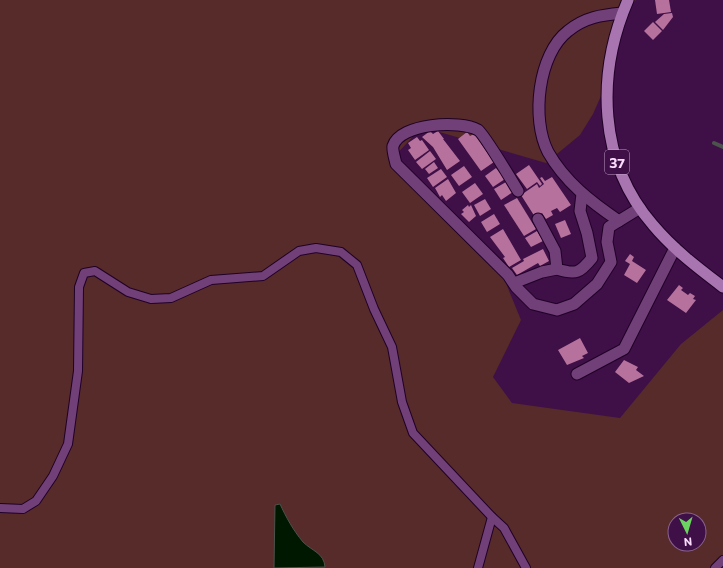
<svg xmlns="http://www.w3.org/2000/svg" width="723" height="568" viewBox="0 0 723 568" font-family="Commissioner,sans-serif">
<style>
.green{fill:#562b2a;fill-rule:evenodd}
.water{fill:#011800;stroke:#4c534c}
.lines{fill:none;stroke-linecap:round;stroke-linejoin:round}
.stream{stroke:#4c534c;stroke-width:4}
.building{fill:#b6729d}
.service-casing{stroke:#210027;stroke-width:10}
.minor-casing{stroke:#210027;stroke-width:13}
.primary-casing{stroke:#210027;stroke-width:13}
.service{stroke:#714079;stroke-width:8}
.minor{stroke:#714079;stroke-width:11}
.primary{stroke:#a875b0;stroke-width:11}
.labels{text-anchor:middle;dominant-baseline:central;stroke-width:4;stroke-linejoin:round;paint-order:stroke}
.shield{fill:#3f0f47;stroke:#c29fc7;stroke-width:1}
.shield-label{font-size:14px;font-weight:bold;fill:#faddfe}
</style>
<rect width="100%" height="100%" fill="#3f0f47"/>
<path class="green" d="M0,0H636L623,13L605,87L593,114L580,135L546,163L422,127L391,160L503,276L521,320L493,377L512,403L620,418L681,344L723,310V568H0ZM675,520H699V544H675Z"/>
<path class="water" d="M280,504C286,517 293,530 303,542C312,551 324,553 325,567L274,568L275,505Z"/>
<g class="lines">
<polyline class="stream" points="714,143 723,147"/>
</g>
<g class="building">
<polygon points="655,0 669,0 671,12 657,14"/>
<polygon points="672,13 673,17 663,30 655,22 664,14"/>
<polygon points="653,22 662,31 653,40 644,31"/>
<polygon points="430,131 433,134 438,131 444,139 443,139 460,161 447,170 433,147 422,137"/>
<polygon points="467,132 470,136 474,134 494,162 481,171 458,139"/>
<polygon points="417,137 420,141 422,140 429,150 415,160 408,150 411,148 408,143"/>
<polygon points="430,151 436,159 422,169 416,162"/>
<polygon points="434,162 438,168 429,174 425,169"/>
<polygon points="529,165 542,184 540,186 537,182 527,189 516,174"/>
<polygon points="464,166 472,177 459,186 451,175"/>
<polygon points="496,168 505,179 493,187 485,176"/>
<polygon points="441,169 447,177 433,187 427,178"/>
<polygon points="542,177 545,181 552,177 571,205 560,212 557,208 551,211 553,215 546,219 542,213 535,217 521,195 537,184 539,188 544,184 540,178"/>
<polygon points="448,179 456,193 446,201 442,195 440,197 435,188"/>
<polygon points="506,182 513,192 501,200 494,189"/>
<polygon points="475,183 483,194 470,203 462,192"/>
<polygon points="517,198 536,229 524,236 504,205"/>
<polygon points="485,199 491,209 480,216 474,205"/>
<polygon points="468,205 469,207 471,205 476,216 469,222 461,214 464,212 462,210"/>
<polygon points="494,214 500,224 487,232 481,222"/>
<polygon points="565,220 571,234 561,238 555,224"/>
<polygon points="503,229 521,260 509,267 503,258 505,257 490,237"/>
<polygon points="537,231 543,241 531,247 525,238"/>
<polygon points="543,249 549,261 540,266 538,263 517,275 512,268 524,261 523,259"/>
<polygon points="630,254 634,257 632,261 646,270 637,283 624,275 630,264 625,261"/>
<polygon points="679,285 683,288 681,290 688,295 690,293 695,296 693,299 696,300 686,313 667,300"/>
<polygon points="580,338 588,353 582,356 584,358 567,365 558,350"/>
<polygon points="624,360 638,367 636,370 644,376 629,383 615,372"/>
</g>
<g class="lines">
<defs>
<g id="service">
<polyline points="0,508 23,509 36,501 53,476 68,444 78,371 79,287 84,273 95,271 128,292 151,299 171,298 211,280 263,276 299,251 316,248 341,252 357,265 374,309 392,347 402,402 413,433 492,517"/>
<polyline points="478,568 492,517 504,528 526,568"/>
<polyline points="715,568 723,560"/>
</g>
<g id="minor">
<path d="M518,191C512,181 483,133 478,130C460,120 400,123 393,146C392,150 395,159 396,164L508,275L516,287L533,304L557,310L574,304L597,284L611,262L607,242L609,227L640,208"/>
<path d="M538,219L555,251L557,269C576,275 580,273 592,258L587,233L580,211L582,194"/>
<path d="M619,221C591,202 565,182 548,152C531,119 538,54 568,31C585,17 602,15 622,13"/>
<polyline points="514,283 542,272 557,269"/>
<polyline points="577,374 624,349 675,248"/>
</g>
<path id="primary" d="M628,0C596,74 598,162 653,225C673,249 698,268 723,287"/>
</defs>
<use href="#service" class="service-casing"/>
<use href="#minor" class="minor-casing"/>
<use href="#primary" class="primary-casing"/>
<use href="#service" class="service"/>
<use href="#minor" class="minor"/>
<use href="#primary" class="primary"/>
</g>
<g class="labels">
<rect class="shield" x="605" y="150" width="24" height="24" rx="3"/>
<g class="shield-label">
<text x="617" y="162">37</text>
</g>
</g>
<g transform="translate(687 532) rotate(175)"><circle r="19" fill="#3f0f47" stroke="#8a6190"/>
<path d="M0-3L7 15L0 10L-7 15Z" fill="#6cd362"/>
<text y="-6" font-size="11" font-weight="bold" text-anchor="middle" fill="#faddfe">N</text>
</g>
</svg>
